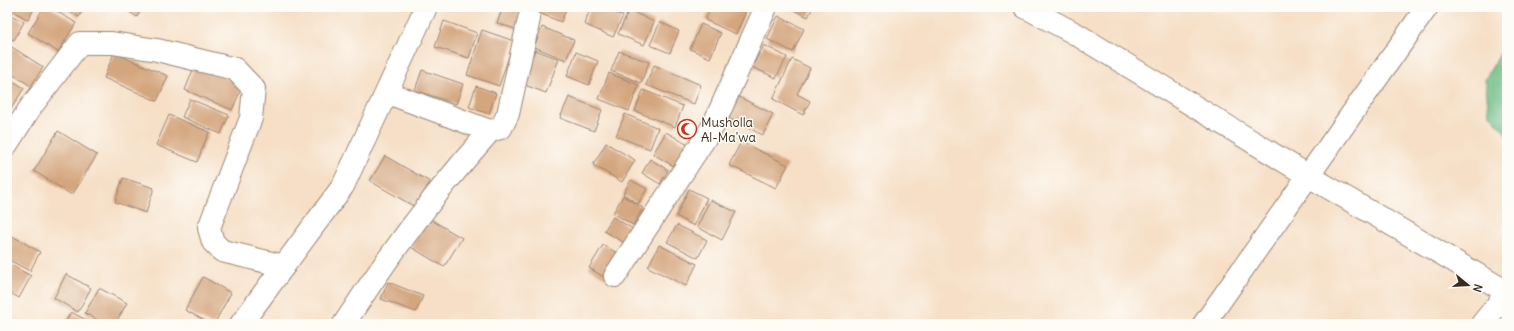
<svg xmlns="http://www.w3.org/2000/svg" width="1514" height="331" viewBox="0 0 1514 331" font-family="Delius,sans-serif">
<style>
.forest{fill:#6fbd86;stroke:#557452}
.building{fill:#d4a67e}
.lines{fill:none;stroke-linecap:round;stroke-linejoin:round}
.minor-casing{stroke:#988472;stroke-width:24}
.minor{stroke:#fff;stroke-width:22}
.labels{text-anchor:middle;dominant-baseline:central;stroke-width:3;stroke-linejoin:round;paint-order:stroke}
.poi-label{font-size:13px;fill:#3b2a1e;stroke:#fdfcf7;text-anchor:start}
</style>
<rect width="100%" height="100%" fill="#fdfcf7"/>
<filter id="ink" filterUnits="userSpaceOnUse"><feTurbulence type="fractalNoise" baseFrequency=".025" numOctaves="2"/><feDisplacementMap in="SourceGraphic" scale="8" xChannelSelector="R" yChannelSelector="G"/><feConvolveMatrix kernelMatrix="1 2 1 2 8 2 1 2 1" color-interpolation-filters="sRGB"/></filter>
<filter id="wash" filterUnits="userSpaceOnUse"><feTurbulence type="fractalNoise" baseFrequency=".012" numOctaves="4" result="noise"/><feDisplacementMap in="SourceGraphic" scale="16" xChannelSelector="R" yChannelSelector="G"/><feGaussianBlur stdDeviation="0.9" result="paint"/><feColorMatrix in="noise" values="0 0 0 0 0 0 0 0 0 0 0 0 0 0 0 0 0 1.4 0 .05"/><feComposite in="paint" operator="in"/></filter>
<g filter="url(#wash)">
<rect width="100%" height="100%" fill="#f6dfc6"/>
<polygon class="forest" points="1507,42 1507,135 1489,113 1485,79"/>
<g id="blocks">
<g class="building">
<polygon points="7,7 35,7 28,20"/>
<polygon points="44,7 50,7 76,23 58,52 28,33"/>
<polygon points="62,7 85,7 79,17"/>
<polygon points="122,7 143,7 137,17"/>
<polygon points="503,7 526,7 518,30 497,23"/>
<polygon points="541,7 567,7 561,22 539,13"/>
<polygon points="591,7 603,7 623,16 613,37 584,24"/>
<polygon points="711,7 738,7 746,11 736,34 705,20"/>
<polygon points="787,7 813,7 808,17"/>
<polygon points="629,10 654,22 644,45 618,34"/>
<polygon points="7,13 24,22 14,40 7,37"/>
<polygon points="778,16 804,29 793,52 767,39"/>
<polygon points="444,21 477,33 469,58 435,47"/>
<polygon points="660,22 679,31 670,53 650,45"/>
<polygon points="701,24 721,33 710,58 690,49"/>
<polygon points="542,27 574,40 566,60 534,47"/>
<polygon points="482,30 514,41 499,86 467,75"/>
<polygon points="7,44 43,67 31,86 7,71"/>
<polygon points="764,45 787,57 776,78 752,67"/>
<polygon points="535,50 559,59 546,93 522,84"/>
<polygon points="619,51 649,62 641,83 611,71"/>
<polygon points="576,52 598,61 589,85 567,76"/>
<polygon points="114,53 168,76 157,101 104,78"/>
<polygon points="792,59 810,68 797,94 810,101 803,115 773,99"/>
<polygon points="195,65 243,85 232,110 185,90"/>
<polygon points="654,65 701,85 694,104 646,85"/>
<polygon points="422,70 463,84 456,104 415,90"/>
<polygon points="609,73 639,85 629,111 599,99"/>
<polygon points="7,77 24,88 11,109 7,107"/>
<polygon points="476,86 496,93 489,114 469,107"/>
<polygon points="643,90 683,106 675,127 635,111"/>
<polygon points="569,97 602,110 594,131 560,118"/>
<polygon points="739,97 773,114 763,135 728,118"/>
<polygon points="190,99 229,115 221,134 182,117"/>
<polygon points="625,114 658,128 650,149 616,136"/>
<polygon points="169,115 209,132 197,162 156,145"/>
<polygon points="58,131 97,155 72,195 34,171"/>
<polygon points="666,132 688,145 675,167 653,154"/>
<polygon points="741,142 788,165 776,188 729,165"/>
<polygon points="606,143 635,160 622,182 593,165"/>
<polygon points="385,156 430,182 415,207 370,181"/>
<polygon points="650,159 668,170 660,184 642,173"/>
<polygon points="123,178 154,188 146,213 115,202"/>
<polygon points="631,180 647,189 638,204 623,194"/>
<polygon points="689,189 707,198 694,226 676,216"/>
<polygon points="623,196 643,208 633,225 613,213"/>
<polygon points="710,200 736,212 722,240 697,227"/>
<polygon points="613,217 633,229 625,243 604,231"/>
<polygon points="428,218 462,238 444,267 411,247"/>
<polygon points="677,225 707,240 698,258 667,242"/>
<polygon points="7,233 40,252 30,271 7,259"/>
<polygon points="603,245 621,255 607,279 589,268"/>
<polygon points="659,245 697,264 686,286 648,267"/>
<polygon points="7,263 31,276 19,298 7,291"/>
<polygon points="66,274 91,288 78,312 54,298"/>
<polygon points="203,277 231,293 214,324 211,324 185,310"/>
<polygon points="388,282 423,296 416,312 381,299"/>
<polygon points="99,288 127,303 115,324 105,324 85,313"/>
<polygon points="71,312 94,324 64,324"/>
</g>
</g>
</g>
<g filter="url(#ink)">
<use href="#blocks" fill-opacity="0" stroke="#988472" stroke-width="1"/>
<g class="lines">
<defs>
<g id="minor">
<polyline points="1025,7 1076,34 1307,175 1507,292"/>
<polyline points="388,93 490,131 501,128 508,114 529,19"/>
<polyline points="7,144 30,108 80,43 112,43 157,50 235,69 254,89 251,118 209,228 213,242 222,251 284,266"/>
<polyline points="615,276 713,126 766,7"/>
<polyline points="241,324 343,186 426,7"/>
<path d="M344,324C388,256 436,191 490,131"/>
<polyline points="1204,324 1427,7"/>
<polyline points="1482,324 1507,293"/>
</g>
</defs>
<use href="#minor" class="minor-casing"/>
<use href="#minor" class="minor"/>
</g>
</g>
<defs>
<symbol id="mosque-ring" viewBox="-11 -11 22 22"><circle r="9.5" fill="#fdfcf7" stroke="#c8321e" stroke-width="1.5"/><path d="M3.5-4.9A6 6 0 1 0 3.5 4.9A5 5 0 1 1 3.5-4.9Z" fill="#c8321e"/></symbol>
</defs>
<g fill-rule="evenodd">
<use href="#mosque-ring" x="676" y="118" width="22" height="22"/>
</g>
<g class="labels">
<g class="poi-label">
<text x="701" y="122">Musholla<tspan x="701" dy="15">Al-Ma'wa</tspan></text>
</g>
</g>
<rect width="1514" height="331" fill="none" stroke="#fdfcf7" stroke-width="24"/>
<g transform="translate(1468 285) rotate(108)" stroke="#fdfcf7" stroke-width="3" paint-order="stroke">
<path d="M0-3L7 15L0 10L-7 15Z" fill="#3b2a1e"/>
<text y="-6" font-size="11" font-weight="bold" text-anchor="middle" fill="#3b2a1e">N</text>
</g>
</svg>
